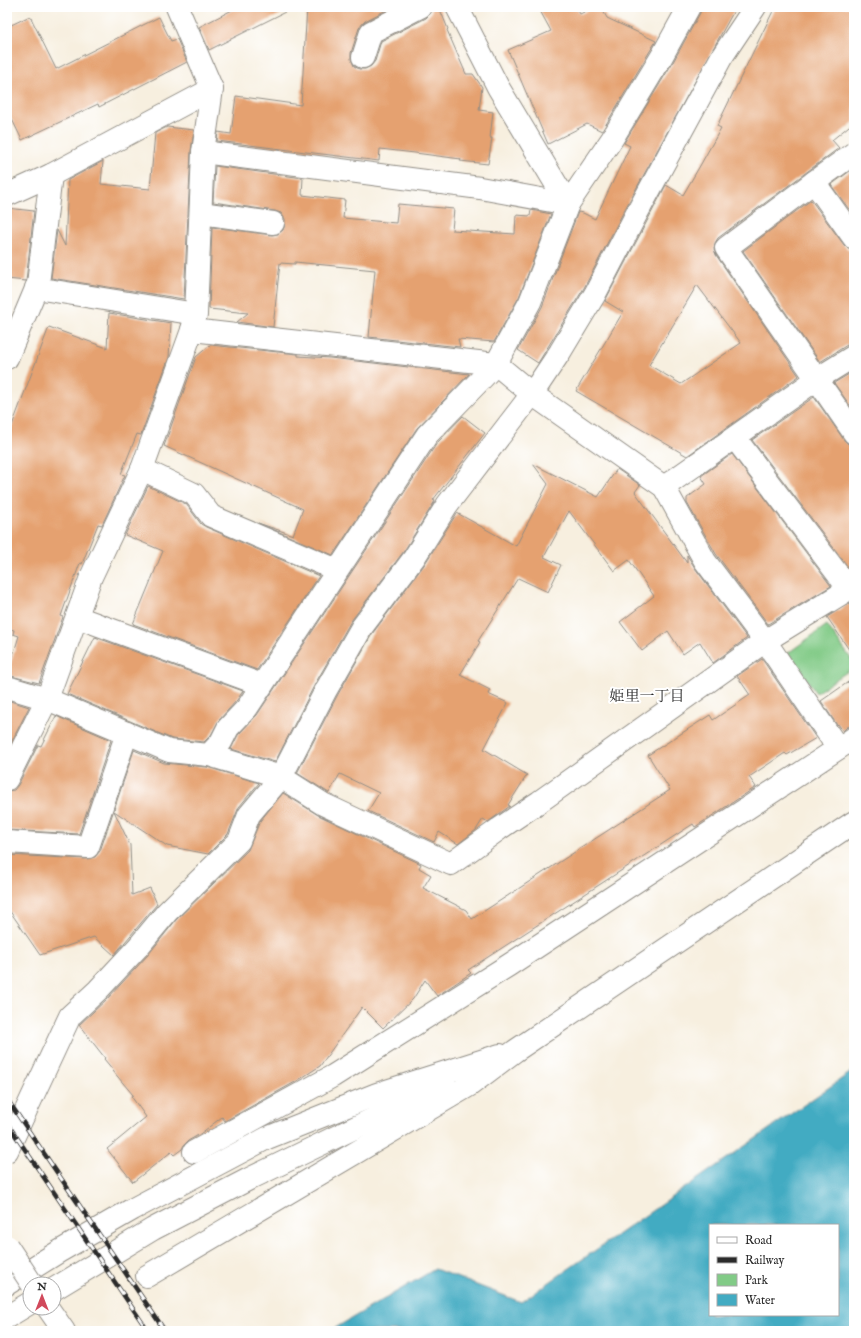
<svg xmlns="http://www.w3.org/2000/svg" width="861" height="1338" viewBox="0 0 861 1338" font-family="'IM FELL English','Noto Serif JP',serif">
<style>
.green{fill:#82cb87;stroke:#567b59}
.water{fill:#42abc2;stroke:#366b76;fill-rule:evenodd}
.building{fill:#e5a16f;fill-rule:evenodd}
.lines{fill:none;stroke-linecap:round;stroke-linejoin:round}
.minor-casing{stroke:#918d85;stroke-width:24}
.highway-casing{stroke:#918d85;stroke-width:24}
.minor{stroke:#fff;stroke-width:22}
.highway{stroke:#fff;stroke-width:22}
.rail-casing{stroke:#2b2b2b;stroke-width:4.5}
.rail{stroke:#fff;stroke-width:3;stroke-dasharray:9;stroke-linecap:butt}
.highway-bridge-casing{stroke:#918d85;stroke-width:24;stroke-linecap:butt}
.highway-bridge{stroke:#fff;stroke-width:22}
.labels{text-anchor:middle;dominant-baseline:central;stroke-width:4;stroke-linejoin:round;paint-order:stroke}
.neighbourhood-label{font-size:15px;fill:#2b2b2b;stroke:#fff}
</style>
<rect width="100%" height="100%" fill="#fff"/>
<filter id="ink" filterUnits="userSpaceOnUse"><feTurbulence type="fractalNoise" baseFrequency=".025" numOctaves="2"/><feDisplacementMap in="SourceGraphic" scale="8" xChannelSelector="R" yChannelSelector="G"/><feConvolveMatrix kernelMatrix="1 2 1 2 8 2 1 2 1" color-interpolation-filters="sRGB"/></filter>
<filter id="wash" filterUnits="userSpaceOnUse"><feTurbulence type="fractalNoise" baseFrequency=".012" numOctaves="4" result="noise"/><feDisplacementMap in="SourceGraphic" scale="16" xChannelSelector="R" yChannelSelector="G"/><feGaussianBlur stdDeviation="0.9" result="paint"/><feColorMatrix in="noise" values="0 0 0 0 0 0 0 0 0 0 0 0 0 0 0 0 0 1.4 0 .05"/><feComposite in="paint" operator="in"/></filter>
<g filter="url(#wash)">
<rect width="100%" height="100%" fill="#f7efdf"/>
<polygon class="green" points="827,625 854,663 854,667 816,693 788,653"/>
<path class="water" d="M854,1070V1331H330L435,1269L521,1302ZM710,1225H838V1315H710Z"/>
<g id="blocks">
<g class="building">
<polygon points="238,7 295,7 209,50 199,27"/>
<polygon points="307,7 392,7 365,21 359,28 351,53 351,59 354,66 359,69 365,69 371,66 375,61 381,41 426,18 431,13 432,7 439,7 448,29 447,30 466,74 473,74 482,87 479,110 493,112 490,138 492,138 488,164 460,161 461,159 415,153 380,149 379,161 217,141 218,132 231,134 236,96 301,105"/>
<polygon points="538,7 576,7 580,14 594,7 601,7 607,18 656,41 602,131 587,124 548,144 508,50 551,31"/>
<polygon points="701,7 736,7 625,209 584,288 538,363 518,350 542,307 578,212 583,213 595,219 630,146 624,143 673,62 700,13"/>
<path d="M775,7H854V122L832,140L839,148L718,238L715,243L714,249L716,255L799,376L687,456L576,391L623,312L605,301L666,185L683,195L701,164L721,128L717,126ZM697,285L741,343L681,384L649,365Z"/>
<polygon points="30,16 56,69 159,17 171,41 177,39 187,62 99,107 98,104 22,140 7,109 7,27"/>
<polygon points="167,127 194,130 191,151 184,299 51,278 57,230 65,246 68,180 103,161 101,184 150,189 155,133"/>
<polygon points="215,166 303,178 302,195 345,200 343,218 396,223 398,204 454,209 452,230 515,234 516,215 530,216 531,210 551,214 519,297 494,342 458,339 460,347 369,337 375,270 295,262 295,264 280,263 273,327 237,322 248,313 209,309 212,227 272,235 278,234 283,230 285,225 285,219 281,213 275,211 213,202"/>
<polygon points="854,168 854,216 831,185"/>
<polygon points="811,200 844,245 848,249 854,250 854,344 847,345 820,362 743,251"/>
<polygon points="7,208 34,211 26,281 7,279"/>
<polygon points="109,313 171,323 169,357 141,435 137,434 121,474 125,475 102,525 98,524 82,564 80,563 61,616 63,617 39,683 7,675 19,636 13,634 14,630 7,628 7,439 49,327 107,348"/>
<polygon points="210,345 298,354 298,356 330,358 469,374 417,428 333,555 258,523 293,535 303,509 164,446 196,357"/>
<polygon points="854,371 854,411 834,383"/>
<polygon points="814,397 844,440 848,444 854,445 854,571 852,572 752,440"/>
<polygon points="463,416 485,433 433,500 435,501 404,551 351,621 315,684 275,762 231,749 238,735 257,715 437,443"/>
<polygon points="732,454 831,586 768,624 716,554 687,503 687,498 706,484 701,476"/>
<polygon points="533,464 598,497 617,469 640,485 635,492 687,563 687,555 695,568 747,638 713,663 700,642 683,654 668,631 642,651 620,622 654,596 629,560 614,571 569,511 544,557 561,565 548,592 518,578 478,641 480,642 460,675 490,690 488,694 508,703 484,749 527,775 508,805 510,806 488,822 483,819 476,830 458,844 439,832 434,842 368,811 379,793 340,774 329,793 297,773 337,696 372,634 424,565 457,513 516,546 548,484"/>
<polygon points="148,486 186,504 201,524 206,527 319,576 257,670 133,624 163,551 125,535"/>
<polygon points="850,603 854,608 854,657 827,617"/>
<polygon points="95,637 243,691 237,700 219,720 211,735 204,742 172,739 67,694"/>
<polygon points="762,659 816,738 787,755 785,753 749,777 756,787 695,827 693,824 468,970 471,973 437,996 425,980 413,999 383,1028 362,1007 320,1066 297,1081 225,1121 222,1117 200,1134 188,1141 184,1145 182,1149 174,1155 171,1152 133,1182 107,1149 146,1117 131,1096 133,1095 113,1071 114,1071 104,1059 105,1058 79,1025 80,1024 107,999 148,955 176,920 248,850 260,821 283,793 318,815 421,864 419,868 431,875 423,888 466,910 472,919 670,790 648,755 710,715 713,720 750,695 737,676"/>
<polygon points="854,678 854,726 847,727 843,731 838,724 837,725 821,701"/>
<polygon points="7,700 29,707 7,751"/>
<polygon points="56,716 111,740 79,834 7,830 7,791 14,790 18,785 38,745 41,746"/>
<polygon points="134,750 164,763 207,767 259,783 239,807 228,834 208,854 167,846 114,811 130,845 132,895 150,888 157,904 114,955 94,937 40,955 7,907 7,855 87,859 95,857 100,851"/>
</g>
</g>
</g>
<g filter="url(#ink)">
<use href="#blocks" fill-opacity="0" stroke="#918d85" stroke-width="1"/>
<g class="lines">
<defs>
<g id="minor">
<polyline points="457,7 498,87 568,204"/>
<polyline points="363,57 371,32 420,7"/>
<polyline points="203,152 480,188 568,204"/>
<polyline points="854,153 814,182 854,238"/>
<polyline points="814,182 726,248 854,433"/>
<polyline points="7,195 51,175 212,89 177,7"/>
<polyline points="201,213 273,223"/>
<polyline points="36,288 196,314"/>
<polyline points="192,330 496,364 532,394 664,487 705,561 765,641 838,748"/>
<polyline points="7,358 38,284 51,175"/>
<polyline points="735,438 849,589"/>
<polyline points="142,469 194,494 211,516 337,570"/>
<polyline points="664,487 817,379 854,356"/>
<polyline points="77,617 262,685"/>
<polyline points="7,687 47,699 169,751 209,755 221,742 228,728 247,708 427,435 496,364 530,302 568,204 612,139 662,56 689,7"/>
<polyline points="209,755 281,777 323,804 451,864 499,829 539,802 765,641 854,586"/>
<polyline points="7,779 47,699 91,577 142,469 192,330 196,314 203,152 212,89"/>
<polyline points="7,842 88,847 127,733"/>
<polyline points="7,1151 70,1016 98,990 138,947 167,912 239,841 249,815 281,777 326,690 362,627 414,558 447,505 532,394 560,352 595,294 636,215 721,58 755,7"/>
<polyline points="194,1152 333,1076 509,965 854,738"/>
<polyline points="147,1276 470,1085 515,1051 854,822"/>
<polyline points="7,1284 60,1251 133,1209 267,1138 377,1094 500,1055"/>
<polyline points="54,1289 153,1229 249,1179 445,1084"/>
<polyline points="7,1317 30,1303"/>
</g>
<polyline id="highway" points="48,1308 64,1331"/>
</defs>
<use href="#minor" class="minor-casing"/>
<use href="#highway" class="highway-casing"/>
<use href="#minor" class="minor"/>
<use href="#highway" class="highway"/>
<defs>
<g id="rail">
<polyline points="7,1099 165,1331"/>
<polyline points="7,1123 148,1331"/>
</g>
</defs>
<use href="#rail" class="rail-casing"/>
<use href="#rail" class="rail"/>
<defs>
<polyline id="highway-bridge" points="7,1246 32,1284"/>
</defs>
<use href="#highway-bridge" class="highway-bridge-casing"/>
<use href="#highway-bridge" class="highway-bridge"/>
</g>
</g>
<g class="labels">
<g class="neighbourhood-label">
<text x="647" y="696">姫里一丁目</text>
</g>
</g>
<rect width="861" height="1338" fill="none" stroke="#fff" stroke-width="24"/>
<rect x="709" y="1224" width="130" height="92" fill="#ffffff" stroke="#aaaaaa"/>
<rect x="717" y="1237" width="20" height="6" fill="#ffffff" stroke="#aaaaaa"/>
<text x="745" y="1244" font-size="12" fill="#2b2b2b">Road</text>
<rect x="717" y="1257" width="20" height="6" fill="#2b2b2b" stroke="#aaaaaa"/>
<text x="745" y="1264" font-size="12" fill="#2b2b2b">Railway</text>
<rect x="717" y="1274" width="20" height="12" fill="#82cb87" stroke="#aaaaaa"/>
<text x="745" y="1284" font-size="12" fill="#2b2b2b">Park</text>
<rect x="717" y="1294" width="20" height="12" fill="#42abc2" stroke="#aaaaaa"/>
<text x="745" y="1304" font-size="12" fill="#2b2b2b">Water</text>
<g transform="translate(42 1296)"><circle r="19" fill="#ffffff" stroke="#aaaaaa"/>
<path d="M0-3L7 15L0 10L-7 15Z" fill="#d1495b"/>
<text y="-6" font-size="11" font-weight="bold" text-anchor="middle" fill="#2b2b2b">N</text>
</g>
</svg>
